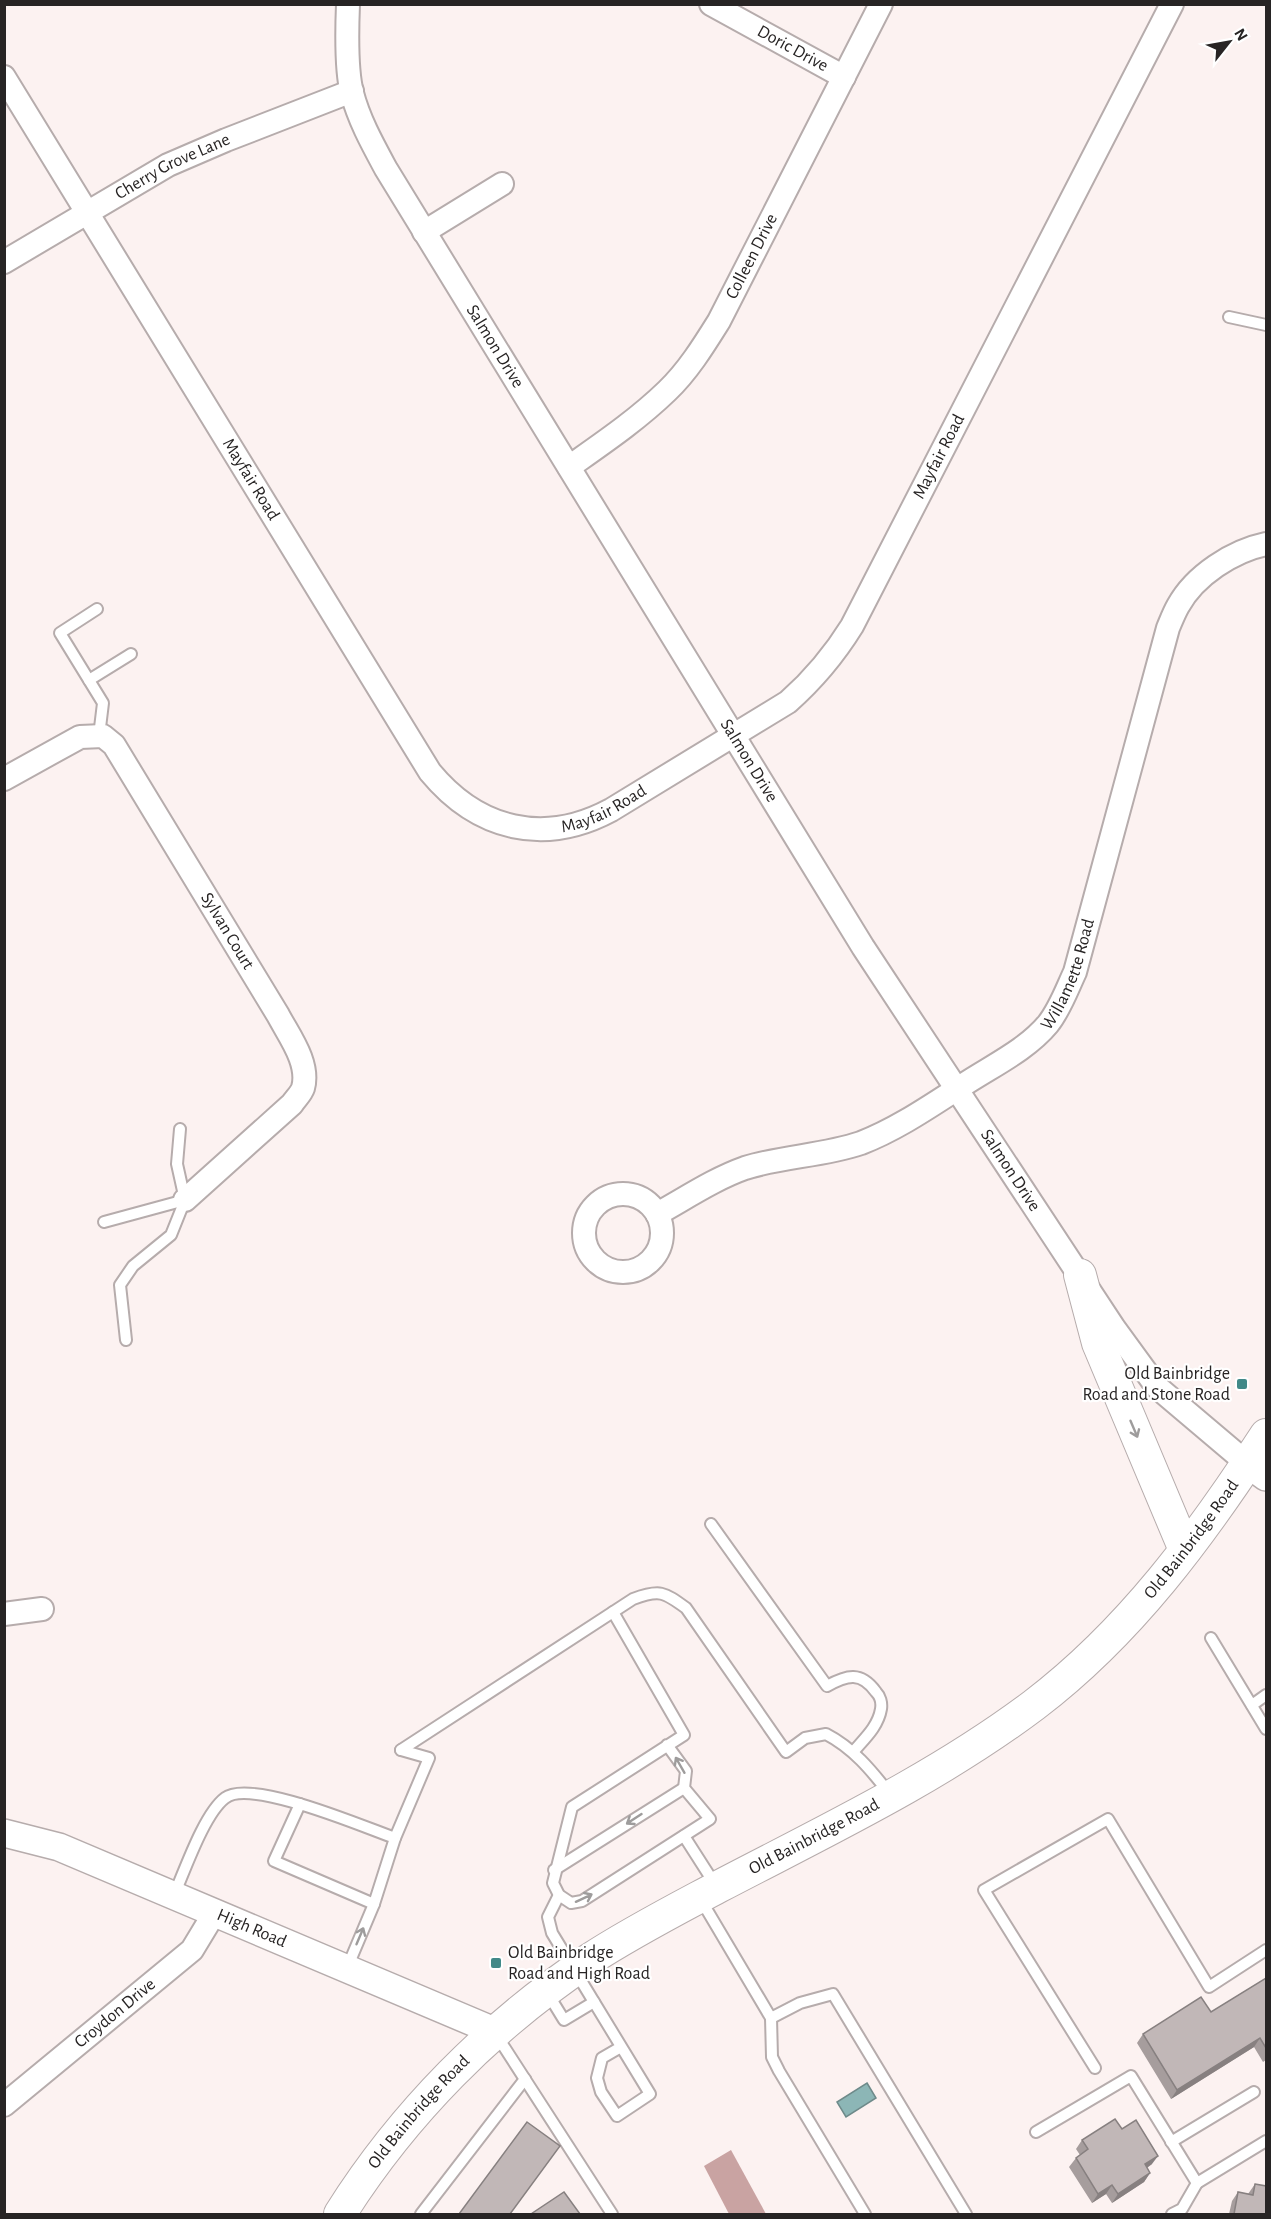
<svg xmlns="http://www.w3.org/2000/svg" width="1271" height="2219" viewBox="0 0 1271 2219" font-family="'Alegreya Sans',sans-serif">
<style>
.forest{fill:#c9a3a2}
.water{fill:#8cb6b6;stroke:#6e8a8a;stroke-width:1.5}
.lines{fill:none;stroke-linecap:round;stroke-linejoin:round}
.service-casing{stroke:#b6acac;stroke-width:14}
.minor-casing{stroke:#b6acac;stroke-width:26}
.tertiary-casing{stroke:#b6acac;stroke-width:30}
.secondary-casing{stroke:#b6acac;stroke-width:34}
.service{stroke:#fff;stroke-width:10}
.minor{stroke:#fff;stroke-width:22}
.tertiary{stroke:#fff;stroke-width:27}
.secondary{stroke:#fff;stroke-width:32}
.wall{fill:#a69d9d}
.shaded-wall{fill:#878080}
.building{fill:#c1b7b7;stroke:#878080;stroke-width:1.5}
.oneway{stroke:#9e9c9c}
.poi-dot{fill:#418988;stroke:#fff;stroke-width:2}
.labels{text-anchor:middle;dominant-baseline:central;stroke-width:4.5;stroke-linejoin:round;paint-order:stroke}
.street-label{font-size:18px;fill:#272424;stroke:#fff}
.poi-label{font-size:18px;fill:#272424;stroke:#fff;text-anchor:end}
</style>
<rect width="100%" height="100%" fill="#fcf2f1"/>
<polygon class="forest" points="731,2150 766,2214 729,2214 704,2166"/>
<polygon class="water" points="867,2083 876,2098 846,2117 837,2102"/>
<g class="lines">
<defs>
<g id="service">
<polyline points="1229,317 1266,325"/>
<polyline points="97,609 60,633 103,703 99,736"/>
<polyline points="89,680 131,654"/>
<polyline points="104,1222 185,1200"/>
<polyline points="126,1340 120,1285 133,1266 171,1235 185,1200 177,1164 180,1129"/>
<path d="M711,1524L827,1686C847,1675 861,1671 876,1692C880,1696 882,1703 881,1709C878,1727 864,1739 853,1752"/>
<polyline points="613,1612 684,1735 572,1807 553,1883 559,1895 571,1903 582,1901 710,1819 684,1788 686,1771 667,1745"/>
<polyline points="1211,1638 1266,1729"/>
<polyline points="1252,1705 1266,1695"/>
<path d="M401,1750L633,1599C660,1589 664,1592 686,1608L786,1752L805,1738L826,1734C853,1748 871,1770 889,1793"/>
<polyline points="300,1804 274,1861 374,1904"/>
<polyline points="684,1836 716,1886"/>
<polyline points="554,1870 684,1788"/>
<path d="M174,1895C185,1870 204,1814 225,1798C250,1778 364,1827 395,1838"/>
<polyline points="559,1895 548,1917 552,1933 650,2094 617,2116 601,2092 597,2078 602,2058 621,2047"/>
<polyline points="701,1900 771,2018 772,2057 779,2071 865,2214"/>
<polyline points="347,1968 374,1904 395,1838 429,1758 401,1750"/>
<polyline points="548,1994 564,2020 594,2002"/>
<polyline points="771,2018 800,2003 833,1994 966,2214"/>
<polyline points="497,2036 612,2214"/>
<polyline points="1095,2068 984,1890 1108,1819 1209,1987 1266,1950"/>
<polyline points="1036,2132 1131,2076 1197,2183 1266,2141"/>
<polyline points="1171,2142 1254,2092"/>
<polyline points="421,2214 525,2079"/>
<polyline points="1172,2214 1182,2209 1197,2183"/>
</g>
<g id="minor">
<path id="s1" d="M348,4C347,29 346,70 352,93C359,120 373,145 386,169L863,947L1114,1328L1157,1387L1248,1464"/>
<path id="s2" d="M711,4L844,77"/>
<path id="s3" d="M4,77L430,772C478,830 544,846 611,810L788,702C814,679 834,655 852,626L1172,4"/>
<polyline points="424,232 502,184"/>
<path id="s4" d="M4,262L168,165L226,140L352,91"/>
<path id="s5" d="M569,467C603,443 637,420 667,391C688,371 704,345 719,321L881,4"/>
<path id="s6" d="M4,779L80,737L103,736L114,745L278,1015C289,1036 310,1063 303,1088C301,1094 295,1099 292,1104L185,1200"/>
<circle cx="623" cy="1233" r="39"/>
<path id="s7" d="M657,1214C686,1198 714,1179 745,1168C783,1156 823,1156 861,1143C900,1128 936,1102 971,1080C998,1063 1028,1048 1048,1024C1060,1009 1067,989 1075,972L1168,628C1171,621 1174,613 1178,606C1195,575 1233,551 1266,544"/>
<polyline points="4,1614 42,1609"/>
<path id="s8" d="M4,2105L192,1950L215,1912"/>
</g>
<g id="tertiary">
<polyline points="1248,1464 1266,1477"/>
<path id="s9" d="M4,1833L59,1847L494,2031"/>
</g>
<g id="secondary">
<polyline points="1080,1275 1098,1343 1185,1550"/>
<path id="s10" d="M340,2214C403,2114 490,2026 589,1960C630,1933 675,1910 718,1887C825,1831 937,1778 1034,1705C1130,1632 1201,1535 1266,1435"/>
</g>
</defs>
<use href="#service" class="service-casing"/>
<use href="#minor" class="minor-casing"/>
<use href="#tertiary" class="tertiary-casing"/>
<use href="#secondary" class="secondary-casing"/>
<use href="#service" class="service"/>
<use href="#minor" class="minor"/>
<use href="#tertiary" class="tertiary"/>
<use href="#secondary" class="secondary"/>
</g>
<g class="wall">
<polygon points="1266,1978 1266,2060 1263,2062 1254,2047 1171,2099 1137,2043 1143,2034 1211,2012"/>
<polygon points="1122,2129 1152,2164 1147,2168 1150,2173 1144,2182 1112,2203 1106,2194 1092,2203 1069,2167 1076,2158 1080,2155 1076,2149 1082,2140"/>
<polygon points="1255,2184 1266,2214 1229,2214 1232,2201 1238,2192 1248,2194"/>
</g>
<g class="shaded-wall">
<polygon points="1260,2038 1254,2047 1171,2099 1177,2090"/>
<polygon points="1158,2156 1152,2164 1139,2173 1145,2164"/>
<polygon points="1150,2173 1144,2182 1112,2203 1118,2194"/>
<polygon points="1112,2185 1106,2194 1092,2203 1098,2194"/>
</g>
<g class="building">
<polygon points="1266,1978 1266,2048 1260,2038 1177,2090 1143,2034 1201,1997 1211,2012"/>
<polygon points="1115,2119 1122,2129 1136,2120 1158,2156 1145,2164 1150,2173 1118,2194 1112,2185 1098,2194 1076,2158 1088,2149 1082,2140"/>
<polygon points="527,2122 560,2146 510,2214 459,2214"/>
<polygon points="1255,2184 1266,2186 1266,2214 1234,2214 1238,2192 1253,2195"/>
<polygon points="564,2192 580,2214 531,2214"/>
</g>
<defs><path id="oneway-shaft" d="M-6 0H5M1.5-3L5.5 0L1.5 3" fill="none" stroke-width="1.6" stroke-linecap="round" stroke-linejoin="round" transform="scale(1.5)"/></defs>
<g class="oneway">
<use href="#oneway-shaft" transform="translate(1134 1429) rotate(67)"/>
<use href="#oneway-shaft" transform="translate(680 1765) rotate(-120)"/>
<use href="#oneway-shaft" transform="translate(634 1819) rotate(147)"/>
<use href="#oneway-shaft" transform="translate(584 1898) rotate(-25)"/>
<use href="#oneway-shaft" transform="translate(360 1936) rotate(-67)"/>
</g>
<g class="poi-dot">
<rect x="1236" y="1378" width="12" height="12" rx="3"/>
<rect x="490" y="1957" width="12" height="12" rx="3"/>
</g>
<g class="labels">
<g class="street-label">
<text stroke="none"><textPath href="#s2" startOffset="93">Doric Drive</textPath></text>
<text stroke="none"><textPath href="#s4" startOffset="194">Cherry Grove Lane</textPath></text>
<text stroke="none"><textPath href="#s5" startOffset="284">Colleen Drive</textPath></text>
<text stroke="none"><textPath href="#s1" startOffset="381">Salmon Drive</textPath></text>
<text stroke="none"><textPath href="#s3" startOffset="1515">Mayfair Road</textPath></text>
<text stroke="none"><textPath href="#s3" startOffset="472">Mayfair Road</textPath></text>
<text stroke="none"><textPath href="#s1" startOffset="867">Salmon Drive</textPath></text>
<text stroke="none"><textPath href="#s3" startOffset="1011">Mayfair Road</textPath></text>
<text stroke="none"><textPath href="#s6" startOffset="342">Sylvan Court</textPath></text>
<text stroke="none"><textPath href="#s7" startOffset="495">Willamette Road</textPath></text>
<text stroke="none"><textPath href="#s1" startOffset="1353">Salmon Drive</textPath></text>
<text stroke="none"><textPath href="#s10" startOffset="1101">Old Bainbridge Road</textPath></text>
<text stroke="none"><textPath href="#s10" startOffset="615">Old Bainbridge Road</textPath></text>
<text stroke="none"><textPath href="#s9" startOffset="266">High Road</textPath></text>
<text stroke="none"><textPath href="#s8" startOffset="144">Croydon Drive</textPath></text>
<text stroke="none"><textPath href="#s10" startOffset="129">Old Bainbridge Road</textPath></text>
</g>
<g class="poi-label">
<text x="1230" y="1374">Old Bainbridge<tspan x="1230" dy="21">Road and Stone Road</tspan></text>
<text x="508" y="1953" text-anchor="start">Old Bainbridge<tspan x="508" dy="21">Road and High Road</tspan></text>
</g>
</g>
<rect width="1271" height="2219" fill="none" stroke="#272424" stroke-width="12"/>
<g transform="translate(1229 42) rotate(59)" stroke="#ffffff" stroke-width="4.5" paint-order="stroke">
<path d="M0-4.5L10 22L0 15L-10 22Z" fill="#272424"/>
<text y="-9" font-size="16" font-weight="bold" text-anchor="middle" fill="#272424">N</text>
</g>
</svg>
